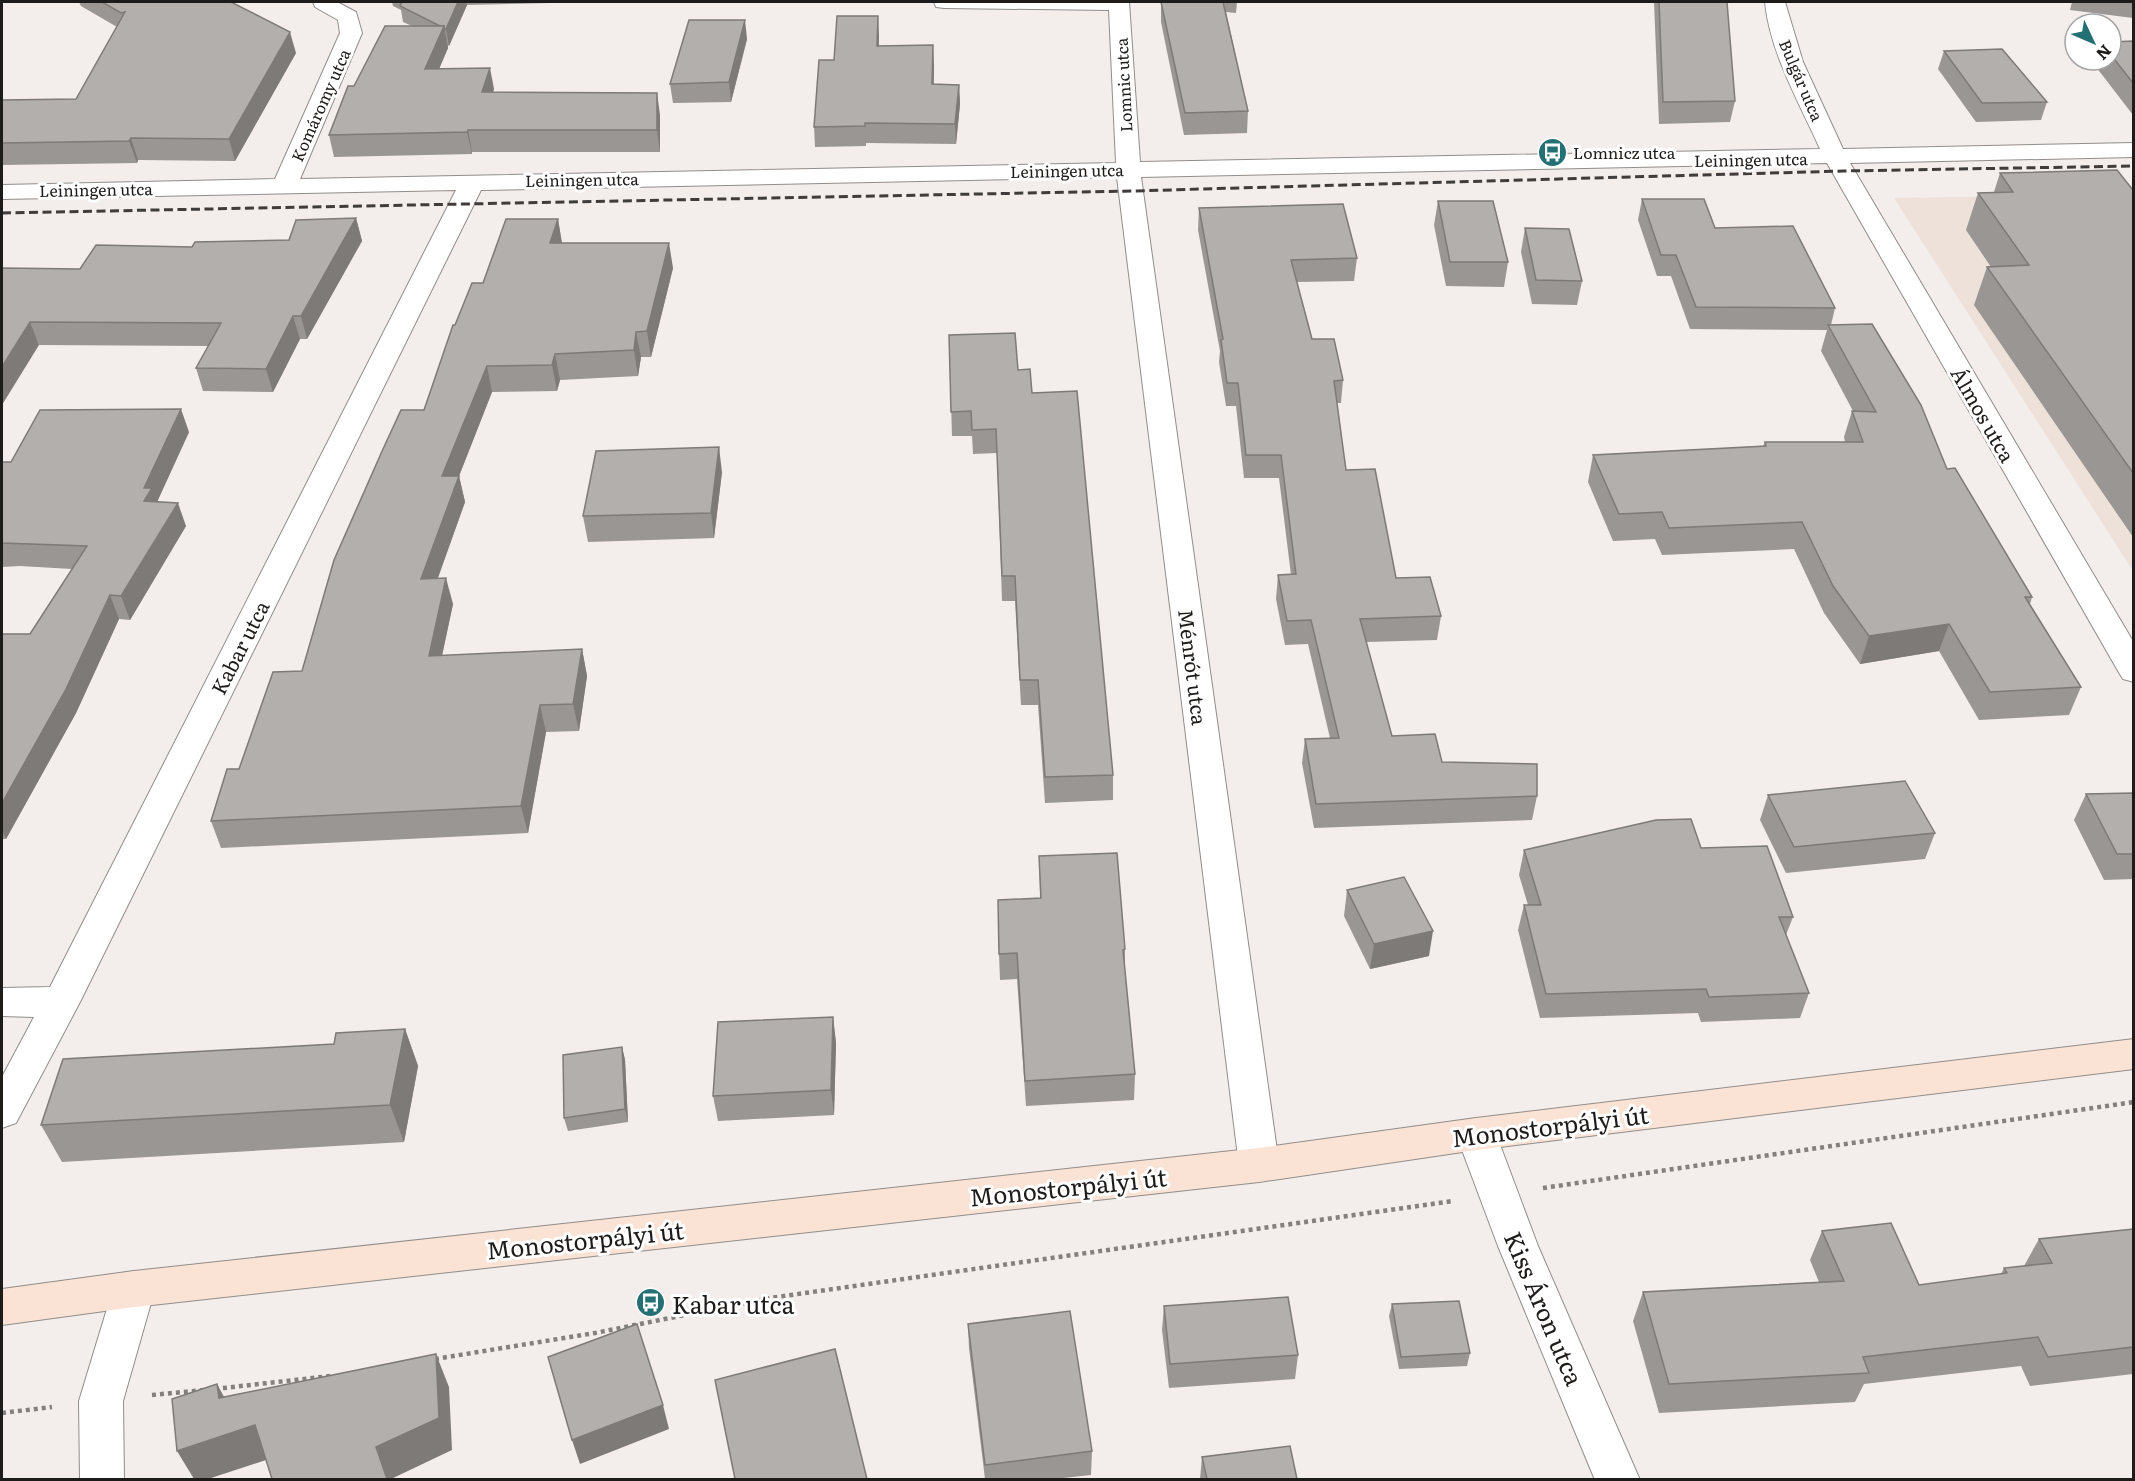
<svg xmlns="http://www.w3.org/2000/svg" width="2135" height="1481" viewBox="0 0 2135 1481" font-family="Literata,serif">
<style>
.built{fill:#ede1da}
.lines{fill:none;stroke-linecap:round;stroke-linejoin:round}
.street-casing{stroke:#918d8a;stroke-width:2}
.secondary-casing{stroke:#918d8a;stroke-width:2}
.path{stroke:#84807f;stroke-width:4.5;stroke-dasharray:4 4;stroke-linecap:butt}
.street{fill:#fff;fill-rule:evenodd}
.secondary{fill:#fae2d4;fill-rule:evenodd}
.rail{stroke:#3f3c3b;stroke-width:3;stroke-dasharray:9 4.5;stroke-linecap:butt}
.wall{fill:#9a9694}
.shaded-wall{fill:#7d7a78}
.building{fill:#b3afac;stroke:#7d7a78;stroke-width:1.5}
.labels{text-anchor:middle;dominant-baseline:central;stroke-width:6;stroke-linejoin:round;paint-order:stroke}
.far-street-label{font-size:16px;fill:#1e1c1b;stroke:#fff}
.far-poi-label{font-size:16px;fill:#1e1c1b;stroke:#fff;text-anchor:start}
.street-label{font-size:20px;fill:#1e1c1b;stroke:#fff}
.near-street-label{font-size:24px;fill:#1e1c1b;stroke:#fff}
.near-poi-label{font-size:24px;fill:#1e1c1b;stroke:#fff;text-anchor:start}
</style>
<rect width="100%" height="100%" fill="#f3eeec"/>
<polygon class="built" points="2133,194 2133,571 1894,198"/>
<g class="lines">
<defs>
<g id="street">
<path d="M313,2H337L356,12L362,33L300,179L1116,163L1109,10L944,8L936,7L934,2H1129L1140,162L1820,149C1799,102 1770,53 1765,2H1785L1803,62L1843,149L2134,143V157L1850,163L2134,643V682L2123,679L2118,671L1827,163L1141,177L1279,1165L1273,1177L1259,1182L1245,1177L1239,1165L1117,177L481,190L80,1002L16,1123L2,1128V1077L34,1017L2,1016V988L50,987L456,190L2,199V185L275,179L340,33L338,20L315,7Z"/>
<polygon points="1476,1118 1490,1123 1496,1134 1538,1246 1640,1480 1595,1480 1498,1246 1456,1134 1462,1123"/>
<polygon points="134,1271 149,1276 155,1289 123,1401 124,1480 80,1480 79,1401 113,1289 119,1276"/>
</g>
<polygon id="secondary" points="2134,1039 2134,1069 1476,1150 1259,1182 134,1307 2,1325 2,1289 134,1271 1259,1148 1476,1118"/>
</defs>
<use href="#street" class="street-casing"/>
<use href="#secondary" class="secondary-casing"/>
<g class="path">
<polyline points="1543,1188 2134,1102"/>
<polyline points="435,1359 595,1333 770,1298 1453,1201"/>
<polyline points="215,1389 330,1376"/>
<polyline points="152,1395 204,1390"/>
<polyline points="2,1413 52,1407"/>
</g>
<use href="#street" class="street"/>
<use href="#secondary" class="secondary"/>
<polyline class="rail" points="2,213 1132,191 1843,171 2134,166"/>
</g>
<g class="wall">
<polygon points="79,2 231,2 296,53 235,161 138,160 137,163 2,165 2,100 76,99 117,27 81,6"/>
<polygon points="392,2 597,2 467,5 449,46 448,45 448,48 439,69 494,89 493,92 660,115 660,152 472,152 472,154 334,157 329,135 354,86 412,26 403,22 401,10 393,6"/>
<polygon points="1161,2 1237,2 1236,13 1226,12 1248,111 1247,133 1184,135 1161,22"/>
<polygon points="1654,2 1727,2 1735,101 1730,122 1659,124"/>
<polygon points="2072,2 2133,2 2133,18 2070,10"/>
<polygon points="879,35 879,46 934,65 934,84 959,85 960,104 956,144 866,143 866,146 815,147 814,127 834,60"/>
<polygon points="747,39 731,102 673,103 670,84"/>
<polygon points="2133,41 2133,115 2093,63 2094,60 2111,60 2111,42"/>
<polygon points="1944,51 2047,102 2041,120 1976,122 1938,69"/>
<polygon points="2000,173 2133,190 2133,537 1974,305 1987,267 1991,267 1966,230 1978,193 1994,192"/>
<polygon points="1642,199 1715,228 1835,308 1831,325 1947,469 2032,597 2030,604 2081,687 2069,715 1979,720 1939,651 1860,664 1824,613 1794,549 1662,555 1655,539 1613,541 1588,482 1593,455 1763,446 1765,442 1845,442 1844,437 1852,411 1853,411 1821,351 1827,330 1690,329 1671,276 1657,276 1638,220"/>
<polygon points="1438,201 1508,262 1504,287 1446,286 1434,225"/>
<polygon points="1199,208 1357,258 1354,281 1297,282 1312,339 1343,380 1341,403 1337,403 1346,470 1396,578 1441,616 1437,640 1366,642 1392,736 1442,762 1537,796 1532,820 1314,828 1302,763 1305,739 1330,738 1308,644 1285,645 1276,599 1278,575 1291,575 1279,478 1244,478 1236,406 1226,406 1219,362 1220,351 1198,230"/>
<polygon points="356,218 362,241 307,339 300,339 273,392 203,391 196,368 208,346 39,345 2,268 80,269 192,247 289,240"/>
<polygon points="558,219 562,243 673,268 651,357 641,357 638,376 560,380 557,391 492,392 459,476 465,502 438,578 453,604 442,656 582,649 587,676 579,731 546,732 528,833 221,848 211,821 239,769 302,671 424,410 455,325 483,283"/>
<polygon points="1525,228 1582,281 1577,305 1532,304 1521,252"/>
<polygon points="949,335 1018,370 1032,393 1113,775 1113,800 1045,803 1038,705 1021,705 1015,601 1002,601 997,453 973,454 972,436 952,436"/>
<polygon points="189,432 157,502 186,526 130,620 119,619 76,713 6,839 2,839 2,634 30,634 72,569 20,566 2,567 2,462 11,462"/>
<polygon points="722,472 714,538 588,542 583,516"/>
<polygon points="2133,793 2133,879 2104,880 2074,820 2086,794"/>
<polygon points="1768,795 1935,833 1925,859 1786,873 1760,820"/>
<polygon points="1701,848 1793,917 1786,935 1809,993 1800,1018 1701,1022 1698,1013 1540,1018 1518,930 1524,905 1528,905 1519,875 1524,850"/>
<polygon points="1039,856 1125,949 1125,972 1135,1074 1134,1100 1026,1106 1017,979 1000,980 999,954 1040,898"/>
<polygon points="1347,890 1429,956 1370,969 1344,916"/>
<polygon points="833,1017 836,1043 834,1115 718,1121 713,1096"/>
<polygon points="405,1029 418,1066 404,1142 62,1162 41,1125 334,1044"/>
<polygon points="622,1047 625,1060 628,1122 568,1131 564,1118"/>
<polygon points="2133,1229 2133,1374 2030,1386 2021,1366 1864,1384 1855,1402 1659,1413 1633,1321 1643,1292 1819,1282 1810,1260 1822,1231 1919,1285 2001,1274 2004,1268 2024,1266 2039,1239"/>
<polygon points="1392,1304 1470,1353 1467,1366 1399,1369 1389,1316"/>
<polygon points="1164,1306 1298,1355 1295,1379 1169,1388 1162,1330"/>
<polygon points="968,1324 1092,1451 1091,1475 1054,1479 985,1479 969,1348"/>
<polygon points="1202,1457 1297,1479 1200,1479"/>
</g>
<g class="shaded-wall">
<polygon points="458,2 466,2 467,5 449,46 446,29"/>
<polygon points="878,16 879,35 878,66 877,46"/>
<polygon points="745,20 747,39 731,102 729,82"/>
<polygon points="444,26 448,48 430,90 425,69"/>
<polygon points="290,32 296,53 235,161 229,139"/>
<polygon points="933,45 934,65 933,104 932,84"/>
<polygon points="490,68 494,89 486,114 482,92"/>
<polygon points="959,85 960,104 956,144 955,124"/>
<polygon points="657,93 660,115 660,152 657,130"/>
<polygon points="468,130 472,152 472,154 467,132"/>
<polygon points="131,138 138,160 137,163 129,141"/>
<polygon points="356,218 362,241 307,339 301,316"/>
<polygon points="558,219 562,244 550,243"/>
<polygon points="669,243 673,268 651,357 647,331"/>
<polygon points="293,316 300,339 273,392 266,369"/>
<polygon points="30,322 39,345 2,405 2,367"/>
<polygon points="636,332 641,357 638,376 634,350"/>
<polygon points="555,354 560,380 557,391 552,365"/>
<polygon points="487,366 492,392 459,476 465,502 428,605 421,579 442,476"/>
<polygon points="181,409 189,432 157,502 144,501 144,488"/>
<polygon points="719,447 722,472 714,538 711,513"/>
<polygon points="178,503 186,526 130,620 121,596"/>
<polygon points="446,578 453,604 436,683 429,656"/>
<polygon points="110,595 119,619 76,713 6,839 2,830 2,803"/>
<polygon points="1949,624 1939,651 1860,664 1869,636"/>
<polygon points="582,649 587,676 579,731 573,704"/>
<polygon points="540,705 546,732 528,833 521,806"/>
<polygon points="1433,931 1429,956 1370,969 1374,944"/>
<polygon points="833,1017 836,1043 834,1115 831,1090"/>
<polygon points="405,1029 418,1066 404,1142 390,1105"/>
<polygon points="622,1047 625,1060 628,1122 625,1109"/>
<polygon points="436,1354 449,1387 452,1450 391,1479 387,1479 376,1447"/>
<polygon points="217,1384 235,1417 219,1398"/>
<polygon points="663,1405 669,1429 580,1464 572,1440"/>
<polygon points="255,1425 272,1458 208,1479 194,1479 177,1451"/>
</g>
<g class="building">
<polygon points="102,2 231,2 290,32 229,139 131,138 129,141 2,143 2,100 76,99 125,12 121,13"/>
<polygon points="402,2 458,2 446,29 444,29 444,26 440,26 400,6"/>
<polygon points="1161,2 1223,2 1248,111 1185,113"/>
<polygon points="1659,2 1727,2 1735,101 1663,102"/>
<polygon points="837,16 878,16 877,46 933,45 932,84 959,85 955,124 865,123 865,126 814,127 819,60 834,60"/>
<polygon points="689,20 745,20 729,82 670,84"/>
<polygon points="385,26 444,26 425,69 490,68 482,92 657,93 657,130 468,130 467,132 329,135 348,86 354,86"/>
<polygon points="2133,41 2133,83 2111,55 2111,42"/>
<polygon points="2002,49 2047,102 1982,103 1944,51"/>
<polygon points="2117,170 2133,190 2133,473 1987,267 2029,265 1978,193 2013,192 2000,173"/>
<polygon points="1642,199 1704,199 1715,228 1793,226 1835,308 1696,307 1676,255 1661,255"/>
<polygon points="1438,201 1493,201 1508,262 1450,262"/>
<polygon points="1343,204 1357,258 1291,260 1312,339 1334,339 1343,380 1334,381 1346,470 1375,469 1396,578 1430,577 1441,616 1360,619 1392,736 1435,734 1442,762 1537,764 1537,796 1316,804 1305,739 1339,738 1311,620 1287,621 1278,575 1296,574 1281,455 1246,455 1238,383 1227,383 1221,340 1223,339 1199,208"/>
<polygon points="356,218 301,316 293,316 266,369 196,368 221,323 30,322 2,367 2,268 80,269 96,245 192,247 195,242 289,240 296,220"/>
<polygon points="506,219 558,219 550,243 669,243 647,331 636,332 634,350 555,354 552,365 487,366 442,476 459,476 421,579 446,578 429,656 582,649 573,704 540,705 521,806 211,821 227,769 239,769 273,672 302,671 334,560 383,449 401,410 424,410 453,325 455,325 472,283 483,283"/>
<polygon points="1525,228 1569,229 1582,281 1536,280"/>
<polygon points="1872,324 1921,405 1947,469 1955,468 2032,597 2025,597 2081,687 1990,692 1949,624 1869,636 1833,586 1802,522 1669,528 1662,512 1619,514 1593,455 1766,446 1765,442 1863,442 1852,411 1876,412 1828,325"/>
<polygon points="1015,333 1018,370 1030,369 1032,393 1077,391 1113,775 1045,777 1038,680 1020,680 1015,576 1002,576 996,429 972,430 971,411 951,412 949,335"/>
<polygon points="181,409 144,488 152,488 144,501 178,503 121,596 110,595 66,689 2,803 2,634 30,634 87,546 2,543 2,462 11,462 40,410"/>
<polygon points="719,447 711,513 583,516 596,451"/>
<polygon points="1905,781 1935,833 1794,847 1768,795"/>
<polygon points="2133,793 2133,854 2117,854 2086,794"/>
<polygon points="1691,819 1701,848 1767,846 1793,917 1779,917 1809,993 1709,997 1706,989 1546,994 1524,905 1541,905 1524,850 1656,820"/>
<polygon points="1117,853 1125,949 1123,950 1135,1074 1025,1081 1017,953 999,954 998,900 1041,898 1039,856"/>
<polygon points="1404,877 1433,931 1374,944 1347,890"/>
<polygon points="833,1017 831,1090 713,1096 718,1022"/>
<polygon points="405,1029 390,1105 41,1125 63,1059 334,1044 336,1033"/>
<polygon points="622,1047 625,1109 564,1118 563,1055"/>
<polygon points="1891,1223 1919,1285 2007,1273 2004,1268 2052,1263 2039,1239 2133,1229 2133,1347 2048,1357 2038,1337 1863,1357 1869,1373 1669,1384 1643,1292 1844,1281 1822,1231"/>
<polygon points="1288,1297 1298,1355 1170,1364 1164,1306"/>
<polygon points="1459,1301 1470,1353 1401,1357 1392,1304"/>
<polygon points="1070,1311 1092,1451 985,1465 968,1324"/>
<polygon points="637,1324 663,1405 572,1440 548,1357"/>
<polygon points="835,1349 867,1479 735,1479 715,1380"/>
<polygon points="436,1354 439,1418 376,1447 387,1479 272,1479 255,1425 177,1451 172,1399 217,1384 219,1398"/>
<polygon points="1290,1446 1297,1479 1207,1479 1202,1457"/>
</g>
<defs>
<symbol id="bus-disc" viewBox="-11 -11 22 22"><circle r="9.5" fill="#257074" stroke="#fff"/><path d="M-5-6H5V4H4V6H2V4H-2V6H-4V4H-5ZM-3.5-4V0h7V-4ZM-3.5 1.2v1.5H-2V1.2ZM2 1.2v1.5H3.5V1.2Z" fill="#fff"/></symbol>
</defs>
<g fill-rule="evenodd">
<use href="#bus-disc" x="1536" y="136" width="33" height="33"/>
<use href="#bus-disc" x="634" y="1286" width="33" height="33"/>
</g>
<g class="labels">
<g class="far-street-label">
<text transform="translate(1802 80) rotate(67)">Bulgár utca</text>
<text transform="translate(1123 85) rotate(-93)">Lomnic utca</text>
<text transform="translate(320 105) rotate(-66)">Komáromy utca</text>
<text transform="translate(1751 159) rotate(-1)">Leiningen utca</text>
<text transform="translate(1067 170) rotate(-1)">Leiningen utca</text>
<text transform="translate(582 179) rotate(-1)">Leiningen utca</text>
<text transform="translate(96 189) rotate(-1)">Leiningen utca</text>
</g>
<g class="far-poi-label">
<text x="1573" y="152">Lomnicz utca</text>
</g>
<g class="street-label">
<text transform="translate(1984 414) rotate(60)">Álmos utca</text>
<text transform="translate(239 647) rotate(-63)">Kabar utca</text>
<text transform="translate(1194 667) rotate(83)">Ménrót utca</text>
</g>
<g class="near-street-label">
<text transform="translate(1550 1125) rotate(-7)">Monostorpályi út</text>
<text transform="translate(1068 1186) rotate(-6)">Monostorpályi út</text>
<text transform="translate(585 1239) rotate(-6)">Monostorpályi út</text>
<text transform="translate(1545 1308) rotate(67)">Kiss Áron utca</text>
</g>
<g class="near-poi-label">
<text x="672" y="1303">Kabar utca</text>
</g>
</g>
<rect width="2135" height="1481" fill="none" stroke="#1e1c1b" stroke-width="6"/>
<g transform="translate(2093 42) rotate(134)"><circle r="28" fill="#ffffff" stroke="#a5a4a4" stroke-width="1.5"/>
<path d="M0-4.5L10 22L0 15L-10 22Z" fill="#257074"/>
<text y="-9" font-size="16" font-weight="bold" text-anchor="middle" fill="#1e1c1b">N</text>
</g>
</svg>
